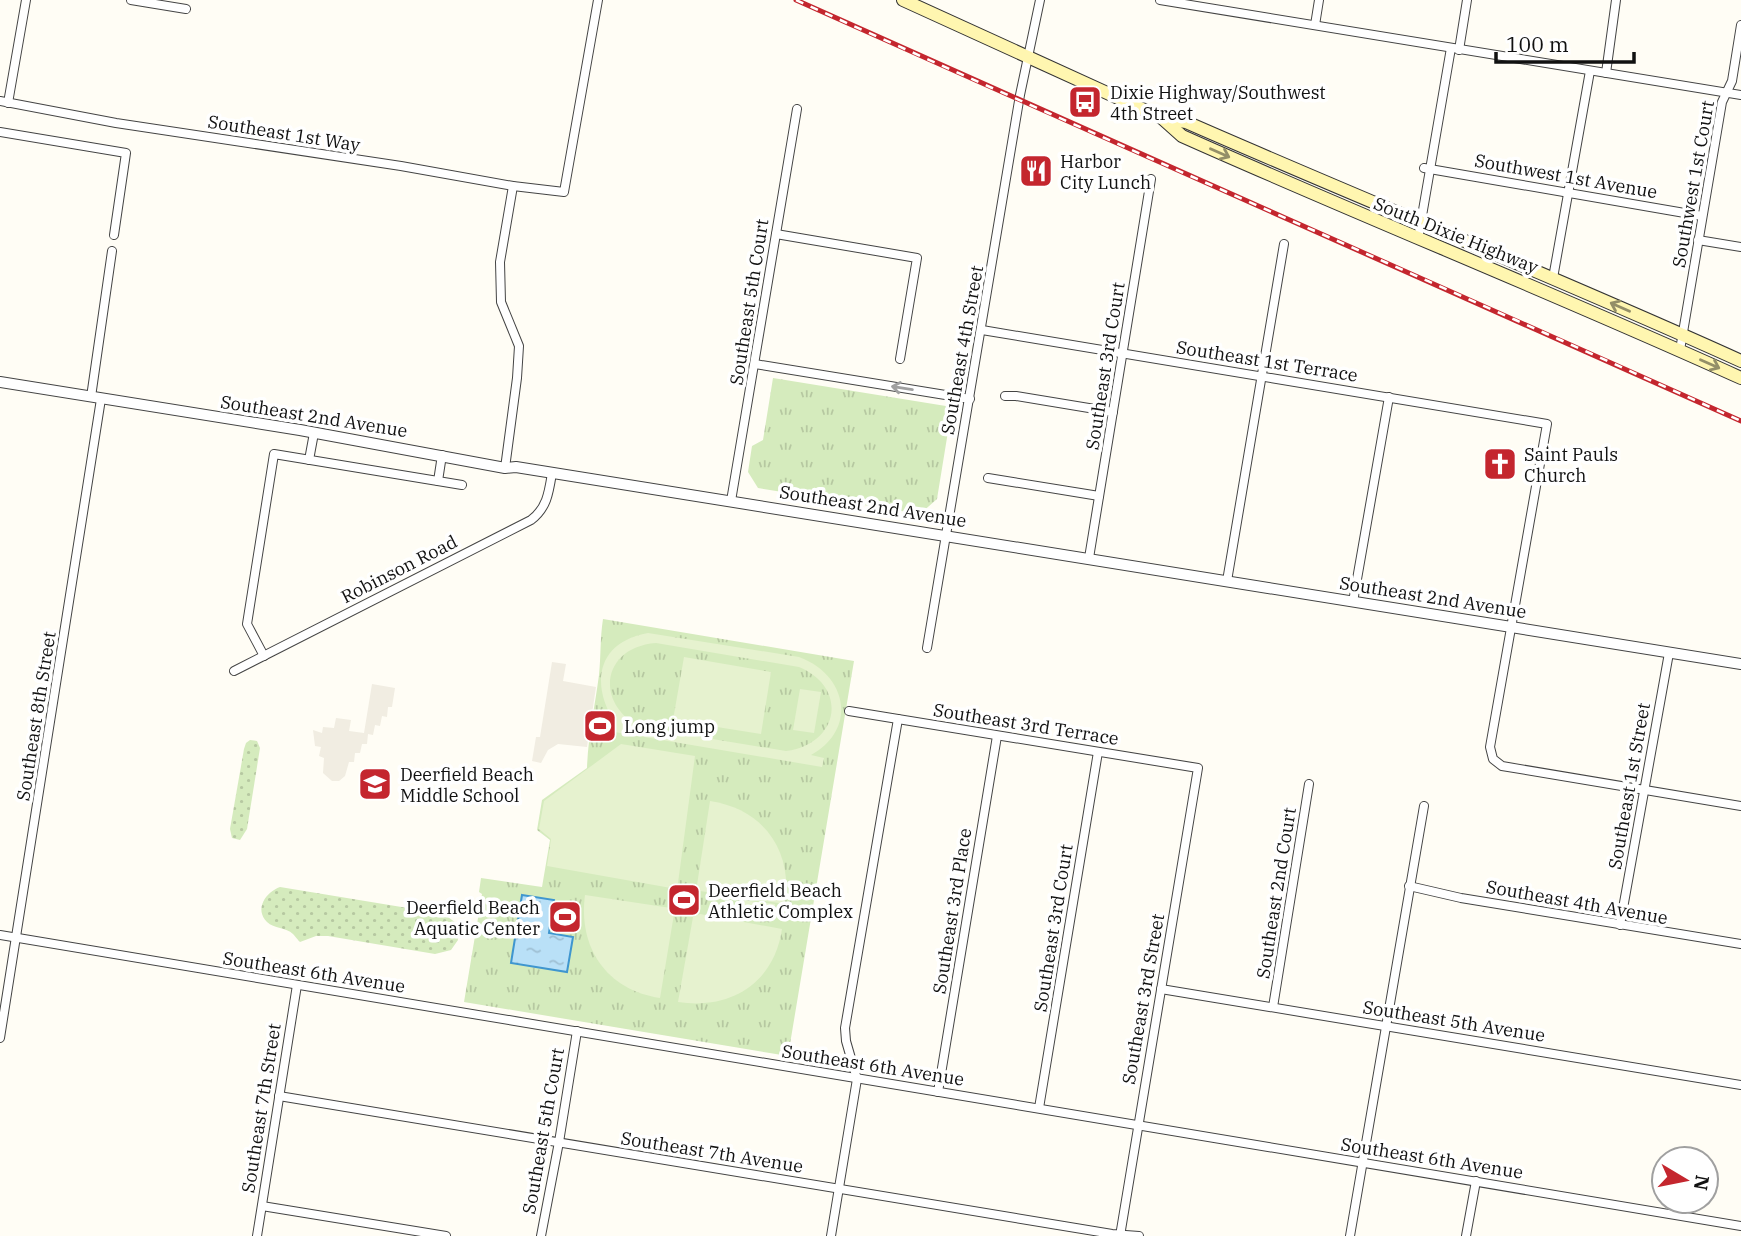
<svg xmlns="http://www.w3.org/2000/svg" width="1741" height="1236" viewBox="0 0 1741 1236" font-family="'IBM Plex Serif',serif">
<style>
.grass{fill:url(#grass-dots)}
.park{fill:url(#park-tufts)}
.pitch{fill:#e6f2cf;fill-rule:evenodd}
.plaza{fill:#f1ede2}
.water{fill:url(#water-ripples);stroke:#3f96cf;stroke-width:2}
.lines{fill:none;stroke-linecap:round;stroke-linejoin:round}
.minor-casing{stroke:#444;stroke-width:10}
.tertiary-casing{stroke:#444;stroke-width:12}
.secondary-casing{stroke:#333;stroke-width:14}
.minor{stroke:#fff;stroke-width:8}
.tertiary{stroke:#fff;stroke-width:10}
.secondary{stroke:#fff6b0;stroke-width:12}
.rail-casing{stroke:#c4262e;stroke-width:5}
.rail{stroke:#fff;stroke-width:2.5;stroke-dasharray:8;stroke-linecap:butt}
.oneway{stroke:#948f68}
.oneway2{stroke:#a0a0a0}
.labels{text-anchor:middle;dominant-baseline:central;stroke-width:7;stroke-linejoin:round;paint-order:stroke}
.poi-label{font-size:18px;fill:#111;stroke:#fff;text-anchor:start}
.street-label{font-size:18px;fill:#111;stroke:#fff}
</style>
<defs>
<pattern id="grass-dots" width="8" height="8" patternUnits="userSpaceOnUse" patternTransform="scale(1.75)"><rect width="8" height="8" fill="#d5ebbd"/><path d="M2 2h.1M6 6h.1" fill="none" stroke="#b6c8a1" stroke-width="1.8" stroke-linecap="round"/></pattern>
<pattern id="park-tufts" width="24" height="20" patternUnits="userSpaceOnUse" patternTransform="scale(1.75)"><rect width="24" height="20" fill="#d5ebbd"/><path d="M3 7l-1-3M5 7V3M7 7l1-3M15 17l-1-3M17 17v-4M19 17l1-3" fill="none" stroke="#b6c8a1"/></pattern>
<pattern id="water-ripples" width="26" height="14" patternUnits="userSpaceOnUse" patternTransform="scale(1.75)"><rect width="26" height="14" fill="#b9e0f7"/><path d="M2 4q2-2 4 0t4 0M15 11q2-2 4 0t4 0" fill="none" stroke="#9ebfd3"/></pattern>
</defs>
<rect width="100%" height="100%" fill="#fffdf5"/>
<g class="grass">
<polygon points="250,740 257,741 260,748 247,829 240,840 232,838 230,829 244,749 246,743"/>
<path d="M280,887L444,914L456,923L458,940L451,950L435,954L328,936H316L300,942C297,939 295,936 293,934C286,927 274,929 267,922C254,909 266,892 280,887Z"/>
</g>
<g class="park">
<polygon points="773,378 952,407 937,499 920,514 758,488 748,472 752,446 763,440"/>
<path d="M603,619L854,661L788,1056L464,1002L482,894L479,892L481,878L542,887L550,840L537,830L542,800L587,768C588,736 595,706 599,675C601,656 600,638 603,619Z"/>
</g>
<g class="pitch">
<path d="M648,633L799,657C846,674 859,728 811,755L824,758L822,767L591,728L593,721L615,723C590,684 597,642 648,633ZM656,643L799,667C849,688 839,744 786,751L640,727C594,703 602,647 656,643Z"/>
<polygon points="684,657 771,672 761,734 673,720"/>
<polygon points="800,689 821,692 814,733 793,730"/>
<polygon points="621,744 695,756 678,883 671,888 547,866 551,839 539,829 544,801"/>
<path d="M710,801C764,809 793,851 785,904L700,891L697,885Z"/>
<path d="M585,895L671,908L674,914L660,998C606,990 578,947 585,895Z"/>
<polygon points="741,900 775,904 774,912 740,908"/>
<path d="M700,914L782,929C774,983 731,1010 678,1002L693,917Z"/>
</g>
<g class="plaza">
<polygon points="552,662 566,664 563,681 596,687 587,747 558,744 548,750 541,763 532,761 536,737 540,737"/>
<polygon points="372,684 395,688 392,707 388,707 387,717 382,716 380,726 375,725 373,735 368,734 367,744 362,744 360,753 355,753 354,762 349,762 345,776 339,781 332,781 323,773 324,758 319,756 321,747 315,746 313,730 322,733 323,727 334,728 336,718 351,720 349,731 364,733"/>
</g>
<polygon class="water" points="522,895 554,900 549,933 573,937 567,972 511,963"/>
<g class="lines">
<defs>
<g id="minor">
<polyline points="131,0 186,9"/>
<polyline points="1160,0 1741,95"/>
<polyline points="1315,25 1319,0"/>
<polyline points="1459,50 1467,0"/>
<polyline points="1606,73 1616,0"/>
<polyline points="0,101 116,123 401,166 513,186 564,192 598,0"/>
<polyline points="8,103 26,0"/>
<polyline points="0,132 126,153 114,235"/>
<polyline points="1424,168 1702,216"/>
<polyline points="776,234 917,258 900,359"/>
<polyline points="1418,239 1451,48"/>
<polyline points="1698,240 1741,247"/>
<polyline points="1553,278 1590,71"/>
<polyline points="982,330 1547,424 1490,747 1493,759 1502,766 1741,806"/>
<polyline points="1680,350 1722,102 1732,81 1741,25"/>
<polyline points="755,364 970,399"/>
<polyline points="1005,396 1016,396 1113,412"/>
<polyline points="91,397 112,251"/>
<polyline points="309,460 314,433"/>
<polyline points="505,468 517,378 519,346 501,302 500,262 513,186"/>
<polyline points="988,478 1099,496"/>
<polyline points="438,481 442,455"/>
<polyline points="731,501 797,109"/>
<polyline points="1089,558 1151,179"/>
<polyline points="1227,581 1284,244"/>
<polyline points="1353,602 1389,397"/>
<polyline points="927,648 1020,95 1040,0"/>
<polyline points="264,656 247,624 274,454 462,485"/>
<path d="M234,671L531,520C547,508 549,492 552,473"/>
<polyline points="849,711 1198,768 1120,1236"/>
<polyline points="1409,886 1461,898 1741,944"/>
<polyline points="1620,925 1669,653"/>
<polyline points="0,935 1741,1226"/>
<polyline points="1161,989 1741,1085"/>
<polyline points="1273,1007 1309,784"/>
<polyline points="0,1038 101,399"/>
<polyline points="938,1092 997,736"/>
<polyline points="279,1096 1112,1234 1139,1236"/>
<polyline points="1039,1108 1098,752"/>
<polyline points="262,1206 446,1236"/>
<polyline points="257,1236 297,985"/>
<polyline points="541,1236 559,1142 577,1031"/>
<polyline points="831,1236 857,1079 846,1041 845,1028 898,719"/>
<polyline points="1350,1236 1424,806"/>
<polyline points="1466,1236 1476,1181"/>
</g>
<polyline id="tertiary" points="0,382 300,430 505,468 516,467 1741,664"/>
<g id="secondary">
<path d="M903,0L1162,118L1186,122C1371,203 1558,278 1741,361"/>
<path d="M1163,119L1182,136C1368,219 1556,294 1741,378"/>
</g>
</defs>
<use href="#minor" class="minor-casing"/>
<use href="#tertiary" class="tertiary-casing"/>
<use href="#secondary" class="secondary-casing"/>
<use href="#minor" class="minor"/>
<use href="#tertiary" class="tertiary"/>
<use href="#secondary" class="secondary"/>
<defs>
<path id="rail" d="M796,0C1110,142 1427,279 1741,421"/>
</defs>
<use href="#rail" class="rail-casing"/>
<use href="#rail" class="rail"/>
</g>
<defs><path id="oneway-shaft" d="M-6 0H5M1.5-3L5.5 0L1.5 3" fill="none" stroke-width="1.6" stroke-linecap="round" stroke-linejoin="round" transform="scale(1.75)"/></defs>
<g class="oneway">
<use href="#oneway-shaft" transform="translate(1220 153) rotate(24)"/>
<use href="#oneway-shaft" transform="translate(1620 307) rotate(-156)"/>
<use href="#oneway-shaft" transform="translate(1710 364) rotate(24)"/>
</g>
<use class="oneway2" href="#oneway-shaft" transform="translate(902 388) rotate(-171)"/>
<defs>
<symbol id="bus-square" viewBox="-11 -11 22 22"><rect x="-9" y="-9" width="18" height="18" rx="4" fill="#c4262e" stroke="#fff"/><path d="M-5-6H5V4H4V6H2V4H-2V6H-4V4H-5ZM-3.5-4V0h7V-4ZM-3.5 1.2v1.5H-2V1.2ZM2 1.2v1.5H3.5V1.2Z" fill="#fff"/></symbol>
<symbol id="restaurant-square" viewBox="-11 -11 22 22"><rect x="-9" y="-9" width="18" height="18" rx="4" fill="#c4262e" stroke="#fff"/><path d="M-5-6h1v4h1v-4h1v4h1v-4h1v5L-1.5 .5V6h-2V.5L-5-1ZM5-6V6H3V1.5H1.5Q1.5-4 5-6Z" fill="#fff"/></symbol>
<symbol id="church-square" viewBox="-11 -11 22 22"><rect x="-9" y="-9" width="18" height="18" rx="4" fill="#c4262e" stroke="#fff"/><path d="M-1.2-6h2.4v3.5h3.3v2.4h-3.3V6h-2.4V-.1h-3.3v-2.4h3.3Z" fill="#fff"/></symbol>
<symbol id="stadium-square" viewBox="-11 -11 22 22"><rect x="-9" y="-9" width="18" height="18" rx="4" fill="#c4262e" stroke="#fff"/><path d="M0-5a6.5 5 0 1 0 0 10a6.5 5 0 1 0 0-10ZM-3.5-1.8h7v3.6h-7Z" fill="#fff"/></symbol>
<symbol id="school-square" viewBox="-11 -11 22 22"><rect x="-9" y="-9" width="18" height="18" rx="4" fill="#c4262e" stroke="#fff"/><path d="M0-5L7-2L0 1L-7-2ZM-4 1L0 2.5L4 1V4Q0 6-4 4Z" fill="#fff"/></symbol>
</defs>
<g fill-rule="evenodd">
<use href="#bus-square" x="1066" y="83" width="38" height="38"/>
<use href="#restaurant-square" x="1017" y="152" width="38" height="38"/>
<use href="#church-square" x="1481" y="445" width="38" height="38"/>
<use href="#stadium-square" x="581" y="707" width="38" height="38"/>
<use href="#school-square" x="356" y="765" width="38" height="38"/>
<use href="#stadium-square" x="665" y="881" width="38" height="38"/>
<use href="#stadium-square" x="546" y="898" width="38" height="38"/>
</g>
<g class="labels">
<g class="poi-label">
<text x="1110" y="92">Dixie Highway/Southwest<tspan x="1110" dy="21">4th Street</tspan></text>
<text x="1060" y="161">Harbor<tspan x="1060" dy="21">City Lunch</tspan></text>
<text x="1524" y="454">Saint Pauls<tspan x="1524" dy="21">Church</tspan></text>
<text x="624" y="726">Long jump</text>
<text x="400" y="774">Deerfield Beach<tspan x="400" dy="21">Middle School</tspan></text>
<text x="708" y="890">Deerfield Beach<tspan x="708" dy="21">Athletic Complex</tspan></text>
<text x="540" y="907" text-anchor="end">Deerfield Beach<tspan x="540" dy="21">Aquatic Center</tspan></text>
</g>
<g class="street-label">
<text transform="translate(284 133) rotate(9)">Southeast 1st Way</text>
<text transform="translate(1566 176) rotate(10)">Southwest 1st Avenue</text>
<text transform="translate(1693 184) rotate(-80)">Southwest 1st Court</text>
<text transform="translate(1456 235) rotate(22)">South Dixie Highway</text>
<text transform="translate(749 302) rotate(-81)">Southeast 5th Court</text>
<text transform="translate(962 350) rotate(-80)">Southeast 4th Street</text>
<text transform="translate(1267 361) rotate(9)">Southeast 1st Terrace</text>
<text transform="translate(1105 366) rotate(-81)">Southeast 3rd Court</text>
<text transform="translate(314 416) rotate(9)">Southeast 2nd Avenue</text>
<text transform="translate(873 506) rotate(9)">Southeast 2nd Avenue</text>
<text transform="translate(399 569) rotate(-27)">Robinson Road</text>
<text transform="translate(1433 597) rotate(9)">Southeast 2nd Avenue</text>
<text transform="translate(36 716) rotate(-81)">Southeast 8th Street</text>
<text transform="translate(1026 724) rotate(9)">Southeast 3rd Terrace</text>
<text transform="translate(1629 786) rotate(-80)">Southeast 1st Street</text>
<text transform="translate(1276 893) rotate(-81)">Southeast 2nd Court</text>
<text transform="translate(1577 902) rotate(10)">Southeast 4th Avenue</text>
<text transform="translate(952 911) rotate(-81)">Southeast 3rd Place</text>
<text transform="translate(1053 928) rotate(-81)">Southeast 3rd Court</text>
<text transform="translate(314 972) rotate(9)">Southeast 6th Avenue</text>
<text transform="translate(1143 999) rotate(-80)">Southeast 3rd Street</text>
<text transform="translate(1454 1021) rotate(9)">Southeast 5th Avenue</text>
<text transform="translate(873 1065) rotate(9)">Southeast 6th Avenue</text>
<text transform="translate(261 1108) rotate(-81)">Southeast 7th Street</text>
<text transform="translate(543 1131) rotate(-80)">Southeast 5th Court</text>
<text transform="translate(712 1152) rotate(9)">Southeast 7th Avenue</text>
<text transform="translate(1432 1158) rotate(9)">Southeast 6th Avenue</text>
</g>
</g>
<g transform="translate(1685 1180) rotate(100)"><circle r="33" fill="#ffffff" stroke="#a0a0a0" stroke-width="2"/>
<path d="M0-5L12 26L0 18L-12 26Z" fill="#c4262e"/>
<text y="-10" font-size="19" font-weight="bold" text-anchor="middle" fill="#111111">N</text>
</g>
<path d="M1496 52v10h138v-10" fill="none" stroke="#111111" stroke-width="3.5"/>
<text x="1506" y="52" font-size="21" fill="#111111" stroke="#ffffff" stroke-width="5" paint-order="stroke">100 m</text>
</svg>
